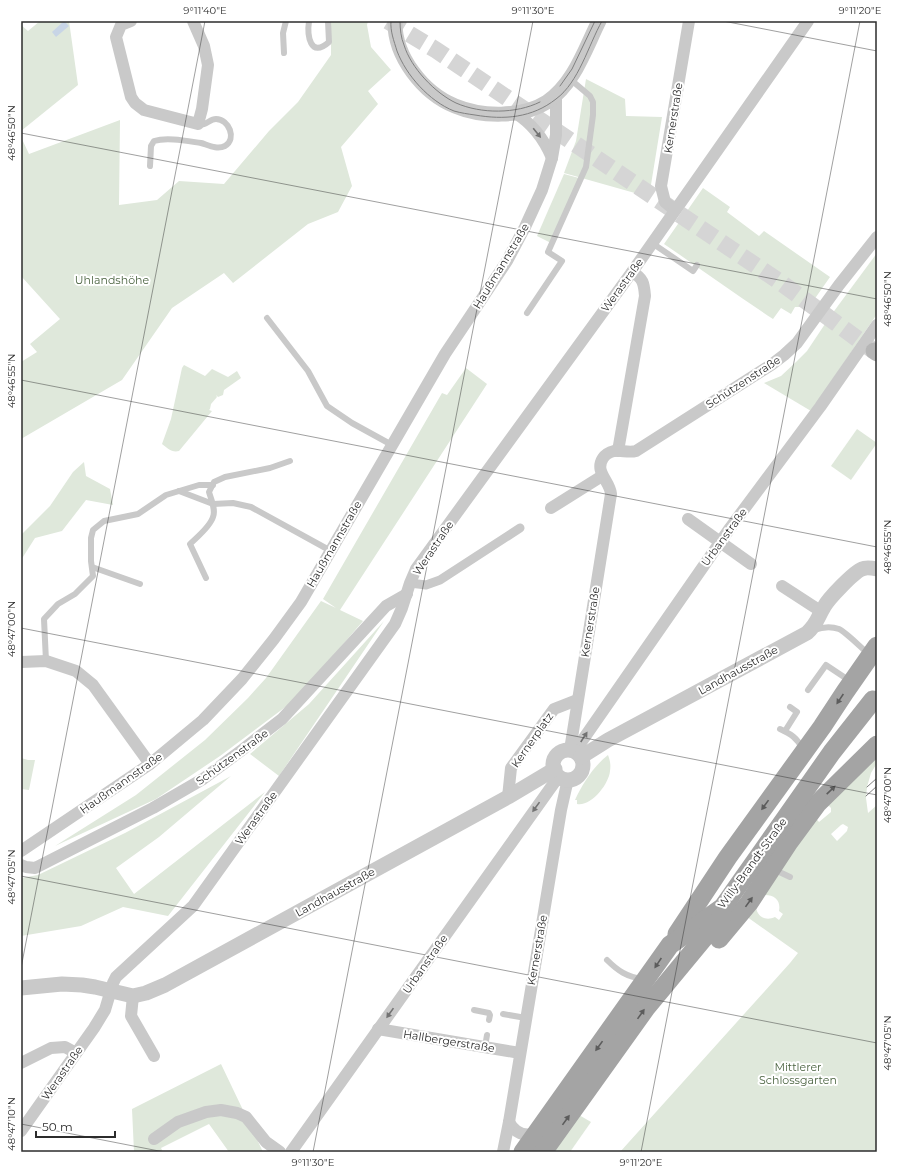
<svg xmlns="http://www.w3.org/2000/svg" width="898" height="1173" viewBox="0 0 898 1173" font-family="Montserrat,sans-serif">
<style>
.green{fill:#dfe8db;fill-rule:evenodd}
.water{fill:#c8d5e6}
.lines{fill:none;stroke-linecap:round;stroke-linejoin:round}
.secondary-tunnel{stroke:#d5d5d5;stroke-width:17;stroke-dasharray:17 8;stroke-linecap:butt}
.service{stroke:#c9c9c9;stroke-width:6}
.pedestrian{stroke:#c9c9c9;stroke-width:9}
.minor{stroke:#c9c9c9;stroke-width:12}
.tertiary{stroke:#c9c9c9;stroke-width:15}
.secondary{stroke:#b6b6b6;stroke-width:17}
.primary{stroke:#a4a4a4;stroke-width:19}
.tram{stroke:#818181;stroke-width:1}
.oneway{fill:#737373}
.oneway2{fill:#5c5c5c}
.ticks{fill:none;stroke:#2c2c2c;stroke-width:1;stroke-opacity:0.45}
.labels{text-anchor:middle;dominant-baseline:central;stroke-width:4;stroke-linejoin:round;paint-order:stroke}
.street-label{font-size:11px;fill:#2c2c2c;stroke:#fff}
.park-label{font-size:11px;fill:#49623f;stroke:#fff}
.neatline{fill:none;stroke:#2c2c2c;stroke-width:1.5}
.ticks-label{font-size:10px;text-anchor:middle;fill:#2c2c2c}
</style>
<rect width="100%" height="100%" fill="#fff"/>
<g class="green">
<polygon points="40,21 69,21 78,85 21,131 21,25 28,31"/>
<polygon points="331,21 368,21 367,25 371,47 391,70 368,91 378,104 341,147 352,186 338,212 308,224 233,283 224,273 172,308 122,380 21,439 21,362 37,352 30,344 60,319 21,276 21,137 29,154 120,120 119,205 157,200 179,181 224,184 269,131 298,102 331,55"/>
<polygon points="586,79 625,99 626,116 662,117 649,197 564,173 576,141"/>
<polygon points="564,174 579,178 551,243 537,236"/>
<path d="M703,188L730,207L727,212L759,236L764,231L830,277L809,307H795L791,314L781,308L773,319C736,295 701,269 664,244Z"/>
<polygon points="877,253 877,314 811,411 764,383 781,376 796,362 807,351 829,318"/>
<path d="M184,365L205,376L212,369L228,377L237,371L241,378L224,390L223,395L218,397L216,395L217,397L211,404L209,403L211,404L210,409L209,410L212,411L179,451C172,453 167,448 162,444L171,419L182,368Z"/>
<polygon points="466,368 487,384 340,610 363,621 296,699 220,756 156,799 55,846 136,795 205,740 248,698 266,678 321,601 336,608 323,599 442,393 447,395"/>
<polygon points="857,429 877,443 851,480 831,466"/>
<polygon points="84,462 86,476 110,489 113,505 86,500 62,531 35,538 21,560 21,535 50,506 73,472"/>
<polygon points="384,621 279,776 250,754 309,704"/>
<path d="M877,753V763L871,773L867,787L866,798L868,813L877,805V1152H620L790,963L798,953L743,914L764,887L794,841L811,818L831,796ZM829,806L831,808V812L819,822L815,817L826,807ZM843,824L848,827L847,831L837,841L831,834L841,825ZM765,895C775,895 781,901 779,911L783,914L779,920L775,917C758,925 748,902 765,895Z"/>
<path d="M608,755C610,760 611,765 610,771C609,784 591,807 577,804V800H575C583,783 593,767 608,755Z"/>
<polygon points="21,758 28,760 35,760 29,790 21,789"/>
<polygon points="231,776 159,837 116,868 134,894 265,792 168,916 123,907 81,926 21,936 21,878 38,875 125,833"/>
<polygon points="221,1064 263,1152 229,1152 209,1124 161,1148 163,1152 134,1152 132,1109"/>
<polygon points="579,1115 591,1122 570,1152 553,1152"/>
</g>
<polygon class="water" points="64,21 69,26 56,37 52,32"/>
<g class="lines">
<polyline class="secondary-tunnel" points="388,21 436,50 780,282 874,351"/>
<g class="service">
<path d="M309,21C307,35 310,59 329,42L328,21"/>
<polyline points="284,53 283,33 286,21"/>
<path d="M150,166L151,146L154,141C167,137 187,141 201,143C208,145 217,150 225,146C237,139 229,119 216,119C211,119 208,123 204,124C202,125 200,124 198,124"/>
<polyline points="652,243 693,271 697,265"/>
<polyline points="527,313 562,261 548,252 586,167 593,115 593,102 590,96 570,79"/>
<polyline points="267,318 308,371 327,406 352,423 392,445"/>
<polyline points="179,491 213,504 233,503 251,507 331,551"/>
<polyline points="92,567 140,584"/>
<path d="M206,578L190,544C197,537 210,527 213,517C216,510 211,499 209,492L214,482L225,477L270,468L290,461"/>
<path d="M814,630C822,627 831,626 839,629C846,632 862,649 869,654"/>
<polyline points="46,661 44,619 58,604 75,594 93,576 91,561 91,538 93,530 104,521 138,514 166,495 199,485 213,485"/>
<polyline points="808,690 826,665 850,681"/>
<path d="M780,729C791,734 797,738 802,748"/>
<polyline points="785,731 797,712 790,707"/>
<polyline points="773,869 790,877"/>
<path d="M607,960C618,971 627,977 643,979"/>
<polyline points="474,1010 489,1013 490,1015 489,1020"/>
<polyline points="503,1014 526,1018"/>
<polyline points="485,1047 487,1035"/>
</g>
<polyline class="pedestrian" points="410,583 426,585 440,580 520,528"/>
<g class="minor">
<polyline points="131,21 121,25 116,37 131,97 135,103 144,110 198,124 202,109 208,65 204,46 193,21"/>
<path d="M515,113C533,124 544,139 552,158"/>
<polyline points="675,210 665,202 661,186 689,21"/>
<path d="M618,451L645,296C644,283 643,278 632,272"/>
<polyline points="551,508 602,476"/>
<polyline points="688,519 751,564"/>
<polyline points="782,586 822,612"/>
<polyline points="21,662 46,661 76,671 93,685 150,764"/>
<path d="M570,750L611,494C610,481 594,472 603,458C605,455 610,452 614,451C621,450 629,453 636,451L771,365L784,355L797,343L839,285L877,237"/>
<polyline points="575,751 730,528 820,407 877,325"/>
<polyline points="508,797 511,768 554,709 577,700"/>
<polyline points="21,851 150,764 203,720 242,679 274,639 301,602 445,354 507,261 525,227 542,190 552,158 556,135 556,99 555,95"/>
<polyline points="21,865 26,867 35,868 153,808 203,779 242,750 282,719 386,606 407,594"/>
<polyline points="133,996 131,1016 154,1056"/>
<polyline points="378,1029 520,1053"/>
<polyline points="21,1063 51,1048 65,1047 76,1053"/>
<path d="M509,1122C515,1133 524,1137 536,1133"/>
<polyline points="21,1131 94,1028 105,1010 113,983 116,977 193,906 395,624 402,608 410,583 416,569 632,272 808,21"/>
<polyline points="154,1139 178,1122 206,1112 221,1110 237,1113 246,1117 266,1142 280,1152"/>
<polyline points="291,1152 559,776"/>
<polyline points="503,1152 509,1122 561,810 568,779"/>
</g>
<g class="tertiary">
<path d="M395,21C394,56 423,93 455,106C481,117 522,118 547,102C574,84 585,49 599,21"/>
<circle cx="568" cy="765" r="15"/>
<path d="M581,757L608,740L807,633C818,623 817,618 824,607C828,599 854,572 862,569C866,567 872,568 877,569"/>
<polyline points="21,988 62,984 82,985 95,987 133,996 146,993 165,985 508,797 555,769"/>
</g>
<polyline class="secondary" points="874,351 877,353"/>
<g class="primary">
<polyline points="677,934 728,857 822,727 845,692 877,646"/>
<polyline points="719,939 749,903 789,842 817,804 877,745"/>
<polyline points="523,1152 670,945 723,907 832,752 873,700"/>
<polyline points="543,1152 646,1008 723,915"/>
</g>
<g class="tram">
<path d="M391,21C390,31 394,41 397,51C406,75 429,101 454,111C461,113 468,114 475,115C504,120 532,118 556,99C579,82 588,46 602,21"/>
<path d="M400,21C400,29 401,38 404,45C411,68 435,93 456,103C481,114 516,114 540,102"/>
<polyline points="560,86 572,69 595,21"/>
<polyline points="867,787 877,778"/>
<polyline points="866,796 877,786"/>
</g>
</g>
<defs><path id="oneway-solid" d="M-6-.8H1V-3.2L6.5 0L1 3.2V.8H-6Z"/></defs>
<g class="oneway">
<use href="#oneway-solid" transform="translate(537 133) rotate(51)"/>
<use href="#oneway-solid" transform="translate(584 737) rotate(-57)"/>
<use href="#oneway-solid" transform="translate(536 807) rotate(126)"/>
<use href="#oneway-solid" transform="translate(390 1013) rotate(125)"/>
</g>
<g class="oneway2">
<use href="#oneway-solid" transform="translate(840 699) rotate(124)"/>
<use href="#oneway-solid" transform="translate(831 790) rotate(-44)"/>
<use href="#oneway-solid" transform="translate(765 805) rotate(126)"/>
<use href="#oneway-solid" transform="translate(749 902) rotate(-54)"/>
<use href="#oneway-solid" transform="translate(658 963) rotate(124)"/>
<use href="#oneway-solid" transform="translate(641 1014) rotate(-55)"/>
<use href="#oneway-solid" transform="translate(599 1046) rotate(126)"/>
<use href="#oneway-solid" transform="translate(566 1120) rotate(-54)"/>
</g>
<path class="ticks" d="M723,21L877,51M21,133L877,299M21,380L877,547M21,628L877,795M21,876L877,1043M21,968L205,21M21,1124L164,1152M313,1152L533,21M641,1152L860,21"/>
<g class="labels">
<g class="street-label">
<text transform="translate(673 118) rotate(-81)">Kernerstraße</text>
<text transform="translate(501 266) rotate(-59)">Haußmannstraße</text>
<text transform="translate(622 285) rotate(-54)">Werastraße</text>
<text transform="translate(743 382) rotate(-33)">Schützenstraße</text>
<text transform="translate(724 537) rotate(-54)">Urbanstraße</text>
<text transform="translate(334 544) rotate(-60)">Haußmannstraße</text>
<text transform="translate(433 548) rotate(-56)">Werastraße</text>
<text transform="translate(590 622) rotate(-81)">Kernerstraße</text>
<text transform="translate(738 670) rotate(-29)">Landhausstraße</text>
<text transform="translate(532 740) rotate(-55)">Kernerplatz</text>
<text transform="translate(232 757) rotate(-36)">Schützenstraße</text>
<text transform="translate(121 783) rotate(-35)">Haußmannstraße</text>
<text transform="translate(256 818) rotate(-54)">Werastraße</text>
<text transform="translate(752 863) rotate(-54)">Willy-Brandt-Straße</text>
<text transform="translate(335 892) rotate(-29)">Landhausstraße</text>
<text transform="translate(537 950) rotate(-80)">Kernerstraße</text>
<text transform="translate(425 964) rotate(-55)">Urbanstraße</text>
<text transform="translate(449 1041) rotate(9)">Hallbergerstraße</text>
<text transform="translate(62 1073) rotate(-55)">Werastraße</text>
</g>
<g class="park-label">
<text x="112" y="280">Uhlandshöhe</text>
<text x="798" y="1067">Mittlerer<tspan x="798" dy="13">Schlossgarten</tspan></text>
</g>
</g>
<rect width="898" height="1173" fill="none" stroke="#ffffff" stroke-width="44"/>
<path d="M36 1131v6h79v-6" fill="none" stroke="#2c2c2c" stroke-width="2"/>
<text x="42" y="1131" font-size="12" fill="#2c2c2c" stroke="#ffffff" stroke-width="3" paint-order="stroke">50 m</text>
<rect x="22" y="22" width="854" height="1129" class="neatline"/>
<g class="ticks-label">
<text x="205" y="14">9°11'40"E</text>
<text x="533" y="14">9°11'30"E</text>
<text x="860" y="14">9°11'20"E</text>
<text transform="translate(11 133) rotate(-90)" y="4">48°46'50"N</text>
<text transform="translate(887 299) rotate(-90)" y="4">48°46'50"N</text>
<text transform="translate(11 381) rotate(-90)" y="4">48°46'55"N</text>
<text transform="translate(887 547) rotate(-90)" y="4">48°46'55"N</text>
<text transform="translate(11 629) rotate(-90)" y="4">48°47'00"N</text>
<text transform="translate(887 795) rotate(-90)" y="4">48°47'00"N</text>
<text transform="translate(11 877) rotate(-90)" y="4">48°47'05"N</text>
<text transform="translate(887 1043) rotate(-90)" y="4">48°47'05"N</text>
<text transform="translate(11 1124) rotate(-90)" y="4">48°47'10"N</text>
<text x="313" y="1166">9°11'30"E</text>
<text x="641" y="1166">9°11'20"E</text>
</g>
</svg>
